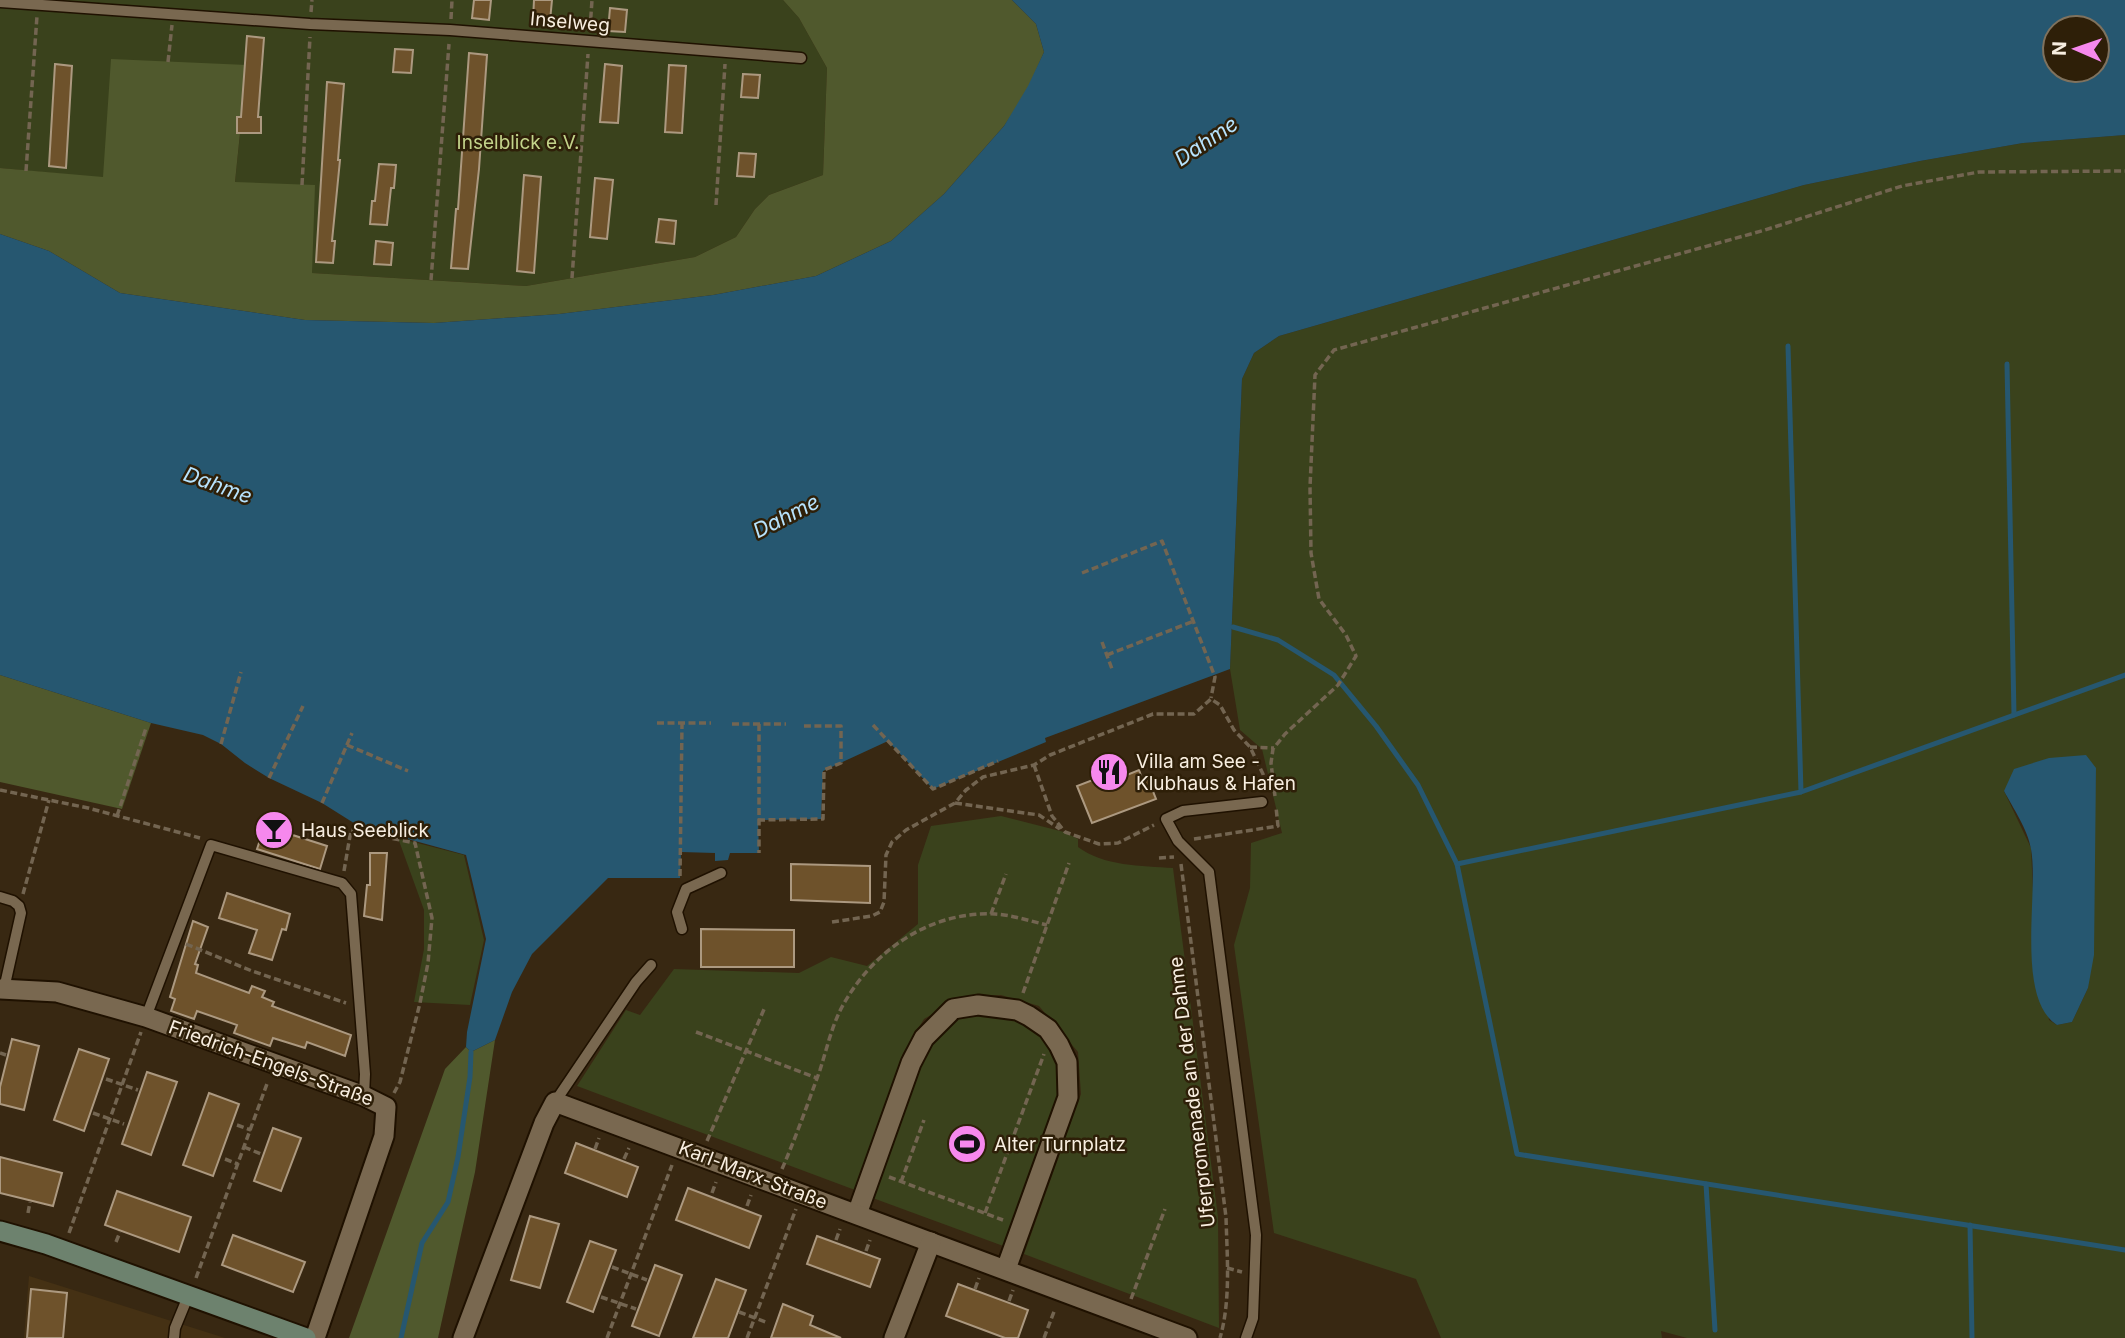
<svg xmlns="http://www.w3.org/2000/svg" width="2125" height="1338" viewBox="0 0 2125 1338" font-family="Inter,sans-serif">
<style>
.built{fill:#453114}
.green{fill:#3a421c;fill-rule:evenodd}
.forest{fill:#50592d}
.water{fill:#265770;fill-rule:evenodd}
.lines{fill:none;stroke-linecap:round;stroke-linejoin:round}
.stream{stroke:#265770;stroke-width:5}
.building{fill:#6e522b;stroke:#ac9980;stroke-width:2}
.service-casing{stroke:#1f1100;stroke-width:13}
.minor-casing{stroke:#1f1100;stroke-width:23}
.secondary-casing{stroke:#1f1100;stroke-width:23}
.path{stroke:#736551;stroke-width:3.5;stroke-dasharray:7 3.5;stroke-linecap:butt}
.service{stroke:#796850;stroke-width:10}
.minor{stroke:#796850;stroke-width:19}
.secondary{stroke:#6d826e;stroke-width:19}
.labels{text-anchor:middle;dominant-baseline:central;stroke-width:5;stroke-linejoin:round;paint-order:stroke}
.street-label{font-size:19px;fill:#f8eee0;stroke:#2e1f08}
.park-label{font-size:19px;fill:#c3d38a;stroke:#2e1f08}
.poi-label{font-size:19px;fill:#f8eee0;stroke:#2e1f08;text-anchor:start}
.water-label{font-size:21px;font-style:italic;fill:#b7e3fd;stroke:#2e1f08}
</style>
<rect width="100%" height="100%" fill="#382812"/>
<polygon class="built" points="29,1276 225,1338 24,1338"/>
<g class="green">
<polygon points="0,0 783,0 799,18 827,68 823,175 769,195 755,209 736,237 695,257 526,286 312,273 235,182 247,66 103,178 0,168"/>
<path d="M2125,135V1338H1687L1661,1331L1662,1338H1441L1416,1279L1274,1233L1234,945L1250,888L1251,843L1282,833L1262,749L1240,730L1230,669L1242,379L1254,353L1279,336L1804,185L1920,161L2023,143ZM2096,768L2088,988L2072,1022L2057,1025L2049,1020L2033,893L2031,848L2004,791Z"/>
<path d="M1001,816L1064,832L1078,839V847C1103,866 1142,866 1173,868L1218,1217L1219,1328L1024,1254L1081,1094L1078,1052L1039,1006L1001,995L962,997L924,1019L903,1053L855,1190L577,1086L626,1010L640,1015L674,969L799,973L831,957L867,966L918,924V865L931,826Z"/>
<polygon points="398,838 464,855 484,940 470,1005 414,1002 424,949 424,910"/>
<polygon points="974,1012 1003,1012 1028,1022 1048,1040 1061,1063 1064,1091 1006,1247 870,1197 925,1048 952,1019"/>
</g>
<g class="forest">
<polygon points="783,0 1012,0 1036,24 1044,52 1026,93 1004,126 944,194 891,241 816,276 713,295 559,314 434,323 305,320 120,293 49,251 0,234 0,168 103,177 111,59 247,65 235,182 315,185 312,273 526,286 695,257 736,237 755,209 769,195 823,175 827,68 799,18"/>
<polygon points="0,675 151,723 122,809 0,782"/>
<polygon points="495,1040 475,1172 438,1338 349,1338 445,1069 466,1047 471,1052"/>
</g>
<g class="water">
<path d="M1012,0H2125V135L2023,143L1920,161L1804,185L1279,336L1254,353L1242,379L1230,669L1045,738L1046,742L933,789L888,741L823,771L821,819L758,820L759,853H730L728,860L715,861V853L681,852L680,878H608L532,954L512,992L495,1040L471,1052L466,1047L467,1032L486,939L466,855L357,825L322,803L269,778L245,763L221,744L203,735L151,723L0,675V234L49,251L120,293L305,320L434,323L559,314L713,295L816,276L891,241L944,194L1004,126L1028,86L1044,52L1036,24ZM2055,28H2097V70H2055Z"/>
<path d="M2086,755L2096,768L2094,955L2088,988L2072,1022L2057,1025C2015,998 2039,893 2031,849C2028,830 2013,808 2004,791L2014,769L2049,758Z"/>
</g>
<g class="lines">
<g class="stream">
<polyline points="1788,346 1801,792"/>
<polyline points="2007,364 2014,715"/>
<polyline points="1233,627 1278,640 1334,675 1376,726 1418,785 1457,864 1517,1154 2125,1250"/>
<polyline points="1457,864 1801,792 2125,675"/>
<polyline points="1706,1184 1715,1330"/>
<polyline points="1970,1225 1972,1338"/>
<polyline points="401,1338 422,1243 448,1202 458,1157 470,1077 471,1052"/>
</g>
</g>
<g class="building">
<polygon points="474,0 491,0 489,20 472,18"/>
<polygon points="534,0 552,0 550,21 533,20"/>
<polygon points="610,8 627,10 625,32 608,31"/>
<polygon points="247,36 264,38 258,117 261,117 261,133 237,133 237,117 241,117"/>
<polygon points="395,49 413,50 411,73 393,72"/>
<polygon points="469,53 487,55 479,169 468,269 451,268 456,209 458,209"/>
<polygon points="55,64 72,66 66,168 49,166"/>
<polygon points="605,64 622,66 618,123 600,122"/>
<polygon points="669,65 686,66 682,133 665,132"/>
<polygon points="743,74 760,75 758,98 741,97"/>
<polygon points="327,82 344,84 338,160 340,160 332,241 335,241 333,263 316,262"/>
<polygon points="739,153 756,154 754,177 737,176"/>
<polygon points="379,164 396,165 394,188 391,188 387,225 370,224 372,201 375,201"/>
<polygon points="524,175 541,177 534,273 517,271"/>
<polygon points="595,178 613,180 607,239 590,237"/>
<polygon points="659,219 676,221 674,244 656,242"/>
<polygon points="376,241 393,243 391,265 374,264"/>
<polygon points="1124,768 1127,775 1139,770 1143,781 1148,779 1156,799 1092,823 1077,786"/>
<polygon points="261,819 279,824 277,830 327,846 320,869 257,849 261,837 256,835"/>
<polygon points="370,853 387,853 382,920 364,916 367,885 370,885"/>
<polygon points="791,864 870,866 870,903 791,900"/>
<polygon points="227,893 290,914 286,930 282,929 272,960 249,953 257,930 219,918"/>
<polygon points="193,921 208,927 195,964 198,965 196,973 249,993 252,986 265,991 262,997 274,1002 272,1006 351,1035 345,1056 307,1042 305,1048 273,1038 270,1046 234,1033 237,1025 197,1011 194,1019 171,1011 175,999 170,997"/>
<polygon points="701,929 794,930 794,967 701,967"/>
<polygon points="12,1039 39,1046 24,1110 0,1104 0,1087"/>
<polygon points="79,1049 109,1059 84,1131 54,1120"/>
<polygon points="147,1072 177,1082 151,1155 122,1144"/>
<polygon points="209,1093 239,1104 213,1176 183,1165"/>
<polygon points="273,1128 301,1138 281,1191 254,1181"/>
<polygon points="576,1143 638,1167 627,1197 565,1173"/>
<polygon points="0,1157 62,1173 53,1206 0,1193"/>
<polygon points="688,1188 761,1216 749,1248 676,1220"/>
<polygon points="117,1191 191,1217 179,1252 105,1225"/>
<polygon points="530,1216 559,1224 540,1288 511,1280"/>
<polygon points="233,1235 305,1262 293,1292 222,1265"/>
<polygon points="817,1236 880,1259 870,1287 807,1264"/>
<polygon points="590,1241 616,1250 593,1312 567,1302"/>
<polygon points="655,1265 682,1275 659,1336 632,1326"/>
<polygon points="716,1279 746,1290 728,1338 693,1338"/>
<polygon points="958,1284 1028,1310 1018,1338 1005,1338 946,1316"/>
<polygon points="31,1289 67,1293 63,1338 27,1338"/>
<polygon points="783,1304 813,1316 810,1325 841,1338 771,1338"/>
</g>
<g class="lines">
<defs>
<g id="service">
<polyline points="0,2 310,24 450,30 801,58"/>
<polyline points="0,897 13,901 19,906 21,913 4,989"/>
<polyline points="682,929 677,912 686,889 721,873"/>
<polyline points="146,1017 211,845 342,883 351,894 365,1074 364,1096"/>
<polyline points="555,1102 636,982 651,965"/>
<polyline points="174,1338 175,1328 189,1294"/>
<polyline points="1246,1338 1253,1318 1256,1235 1209,872 1178,841 1166,819 1183,811 1262,802"/>
</g>
<g id="minor">
<polyline points="0,989 57,992 146,1017 364,1096 386,1107 384,1136 315,1338"/>
<polyline points="857,1214 911,1063 924,1038 953,1009 978,1005 1017,1010 1029,1016 1048,1029 1059,1045 1067,1062 1068,1097 1006,1269"/>
<polyline points="463,1338 544,1123 555,1102 1187,1338"/>
<polyline points="894,1338 931,1242"/>
</g>
<polyline id="secondary" points="0,1231 46,1244 306,1338"/>
</defs>
<use href="#service" class="service-casing"/>
<use href="#minor" class="minor-casing"/>
<use href="#secondary" class="secondary-casing"/>
<g class="path">
<polyline points="311,12 312,0"/>
<polyline points="451,19 452,0"/>
<polyline points="590,29 592,0"/>
<polyline points="168,62 172,25"/>
<polyline points="26,171 37,16"/>
<polyline points="302,185 310,37"/>
<polyline points="716,205 725,64"/>
<polyline points="572,278 588,54"/>
<polyline points="431,280 449,44"/>
<polyline points="1082,573 1162,541 1215,677 1211,698"/>
<polyline points="1102,642 1112,669"/>
<polyline points="1107,655 1194,621"/>
<polyline points="657,723 711,723"/>
<polyline points="732,724 786,724"/>
<polyline points="759,724 759,853"/>
<polyline points="873,725 933,789 998,761"/>
<polyline points="221,744 241,672"/>
<polyline points="347,745 408,771"/>
<polyline points="1250,747 1274,748"/>
<polyline points="1034,765 1052,816 1065,832 1099,844 1118,843 1154,825"/>
<polyline points="269,778 303,706"/>
<polyline points="0,790 88,808 200,838"/>
<polyline points="1275,796 1271,763 1273,749 1285,734 1338,685 1356,656 1346,635 1319,599 1311,553 1310,487 1315,375 1334,350 1765,230 1902,186 1979,172 2125,171"/>
<polyline points="322,803 352,733"/>
<polyline points="955,803 1039,815 1060,829"/>
<polyline points="117,816 146,728"/>
<polyline points="758,820 823,819 824,770 841,763 841,726 804,726"/>
<polyline points="1194,839 1278,826 1276,807"/>
<polyline points="1159,858 1174,857"/>
<path d="M1181,864L1226,1217C1227,1256 1231,1300 1220,1338"/>
<polyline points="344,871 351,830 415,843 432,918 428,963 420,1003 400,1082 394,1093"/>
<polyline points="680,876 682,724"/>
<polyline points="23,894 49,800"/>
<polyline points="991,914 1006,874"/>
<polyline points="832,922 872,916 880,912 884,902 886,855 892,842 906,830 955,803 966,790 983,777 1034,765 1050,755 1153,714 1194,714 1211,699 1220,705 1234,730 1250,747 1263,774 1265,788"/>
<polyline points="186,944 252,971 346,1003"/>
<polyline points="1023,993 1069,863"/>
<polyline points="696,1032 817,1078"/>
<polyline points="0,1053 6,1055"/>
<polyline points="106,1079 138,1090"/>
<polyline points="93,1113 124,1124"/>
<polyline points="237,1125 251,1130"/>
<polyline points="707,1141 765,1007"/>
<polyline points="244,1147 261,1154"/>
<polyline points="595,1149 599,1138"/>
<polyline points="225,1159 238,1164"/>
<polyline points="624,1159 629,1148"/>
<path d="M782,1169C796,1137 808,1103 820,1070C827,1048 832,1025 843,1005C874,950 930,911 995,914C1012,915 1030,921 1047,925"/>
<polyline points="889,1177 1003,1220"/>
<polyline points="901,1182 924,1120"/>
<polyline points="712,1193 716,1182"/>
<polyline points="747,1206 751,1195"/>
<polyline points="28,1213 30,1202"/>
<polyline points="985,1213 1044,1054"/>
<polyline points="69,1233 141,1032"/>
<polyline points="836,1240 840,1229"/>
<polyline points="116,1242 120,1232"/>
<polyline points="866,1251 870,1240"/>
<polyline points="612,1267 647,1280"/>
<polyline points="1227,1268 1242,1272"/>
<polyline points="196,1278 268,1081"/>
<polyline points="975,1289 979,1278"/>
<polyline points="601,1297 636,1309"/>
<polyline points="1131,1299 1165,1209"/>
<polyline points="1009,1301 1013,1290"/>
<polyline points="739,1312 768,1323"/>
<polyline points="607,1338 672,1165"/>
<polyline points="747,1338 796,1209"/>
<polyline points="1044,1338 1055,1309"/>
</g>
<use href="#service" class="service"/>
<use href="#minor" class="minor"/>
<use href="#secondary" class="secondary"/>
</g>
<defs>
<symbol id="restaurant-disc" viewBox="-11 -11 22 22"><circle r="9.5" fill="#f688ed" stroke="#2e1f08"/><path d="M-5-6h1v4h1v-4h1v4h1v-4h1v5L-1.5 .5V6h-2V.5L-5-1ZM5-6V6H3V1.5H1.5Q1.5-4 5-6Z" fill="#111"/></symbol>
<symbol id="bar-disc" viewBox="-11 -11 22 22"><circle r="9.5" fill="#f688ed" stroke="#2e1f08"/><path d="M-6-5H6L.8 .8V4.5H3.5V6h-7V4.5H-.8V.8Z" fill="#111"/></symbol>
<symbol id="stadium-disc" viewBox="-11 -11 22 22"><circle r="9.5" fill="#f688ed" stroke="#2e1f08"/><path d="M0-5a6.5 5 0 1 0 0 10a6.5 5 0 1 0 0-10ZM-3.5-1.8h7v3.6h-7Z" fill="#111"/></symbol>
</defs>
<g fill-rule="evenodd">
<use href="#restaurant-disc" x="1087" y="750" width="44" height="44"/>
<use href="#bar-disc" x="252" y="808" width="44" height="44"/>
<use href="#stadium-disc" x="945" y="1122" width="44" height="44"/>
</g>
<g class="labels">
<g class="street-label">
<text transform="translate(570 22) rotate(5)">Inselweg</text>
<text transform="translate(271 1063) rotate(20)">Friedrich-Engels-Straße</text>
<text transform="translate(1192 1092) rotate(-97)">Uferpromenade an der Dahme</text>
<text transform="translate(753 1175) rotate(21)">Karl-Marx-Straße</text>
</g>
<g class="park-label">
<text x="518" y="142">Inselblick e.V.</text>
</g>
<g class="poi-label">
<text x="1136" y="761">Villa am See -<tspan x="1136" dy="22">Klubhaus &amp; Hafen</tspan></text>
<text x="301" y="830">Haus Seeblick</text>
<text x="994" y="1144">Alter Turnplatz</text>
</g>
<g class="water-label">
<text transform="translate(1206 141) rotate(-34)">Dahme</text>
<text transform="translate(218 485) rotate(20)">Dahme</text>
<text transform="translate(786 516) rotate(-27)">Dahme</text>
</g>
</g>
<g transform="translate(2076 49) rotate(272)"><circle r="33" fill="#2e1f08" stroke="#7f725e" stroke-width="2"/>
<path d="M0-5L12 26L0 18L-12 26Z" fill="#f688ed"/>
<text y="-10" font-size="19" font-weight="bold" text-anchor="middle" fill="#f8eee0">N</text>
</g>
</svg>
